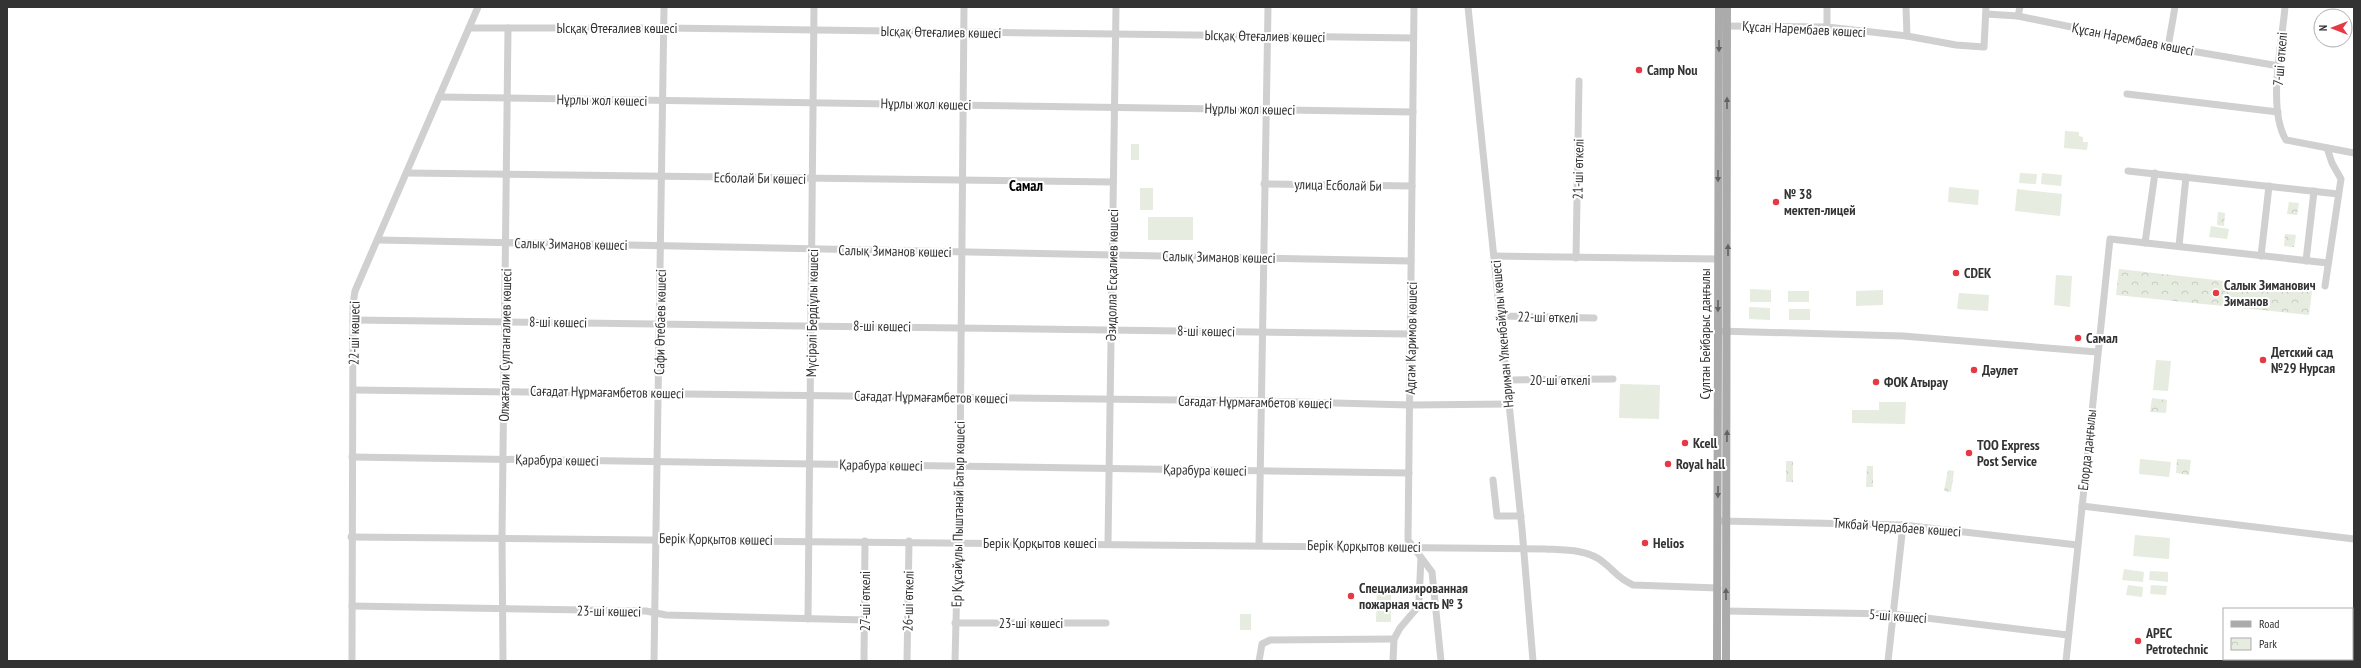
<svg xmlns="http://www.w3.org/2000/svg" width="2361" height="668" viewBox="0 0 2361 668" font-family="'PT Sans Narrow',sans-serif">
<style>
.green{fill:#e6ecdf}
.park{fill:url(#park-crowns)}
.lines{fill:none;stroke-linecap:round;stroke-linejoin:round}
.minor{stroke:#d0d0d0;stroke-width:7}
.major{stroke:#ababab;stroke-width:8}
.oneway{fill:#636363}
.poi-dot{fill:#e63946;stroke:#fff;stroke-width:1.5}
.labels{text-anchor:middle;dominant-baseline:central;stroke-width:4;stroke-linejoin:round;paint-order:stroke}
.street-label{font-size:14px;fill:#333;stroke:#fff}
.poi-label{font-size:14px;font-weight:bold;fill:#333;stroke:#fff;text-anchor:start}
.neighbourhood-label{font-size:15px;font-weight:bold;fill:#000;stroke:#fff}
</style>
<defs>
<pattern id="park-crowns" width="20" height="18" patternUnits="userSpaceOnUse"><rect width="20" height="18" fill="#e6ecdf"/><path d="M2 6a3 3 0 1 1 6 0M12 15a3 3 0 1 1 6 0" fill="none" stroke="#c6cbc0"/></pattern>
</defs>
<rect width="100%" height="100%" fill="#fff"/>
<g class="green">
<polygon points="2065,131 2079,132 2079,136 2083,137 2083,142 2088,142 2087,150 2064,148"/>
<rect x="1131" y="144" width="8" height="16"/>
<polygon points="2020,173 2037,174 2036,184 2019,183"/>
<polygon points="2042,173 2062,175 2061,186 2041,184"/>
<polygon points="1949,187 1979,190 1978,205 1948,202"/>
<rect x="1140" y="188" width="13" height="22"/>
<polygon points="2017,189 2062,194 2060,216 2015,211"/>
<rect x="1148" y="217" width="45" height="23"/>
<polygon points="2211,226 2229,229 2227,239 2209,237"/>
<polygon points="2056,275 2072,276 2070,307 2054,305"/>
<polygon points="1750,289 1771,290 1771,302 1750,302"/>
<polygon points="1883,290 1883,305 1856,306 1856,291"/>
<rect x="1788" y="291" width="21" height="11"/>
<polygon points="1959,293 1989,295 1988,311 1957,309"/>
<polygon points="1749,307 1770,308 1770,320 1749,319"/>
<rect x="1789" y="309" width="21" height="11"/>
<polygon points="2156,360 2171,361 2168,391 2153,390"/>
<polygon points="1620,384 1660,385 1659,419 1619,418"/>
<polygon points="1879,402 1906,402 1905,424 1852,423 1852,410 1879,410"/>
<polygon points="2140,459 2171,462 2169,477 2139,474"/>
<polygon points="2135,535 2170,538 2169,559 2133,556"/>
<polygon points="2124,569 2144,572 2143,582 2122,580"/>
<polygon points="2150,571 2168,572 2168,582 2149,580"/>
<polygon points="2128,585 2143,587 2142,597 2126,595"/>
<polygon points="2151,585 2167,586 2166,595 2150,594"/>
<polygon points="1377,592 1391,593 1391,622 1376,622"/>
<rect x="1240" y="614" width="11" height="16"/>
</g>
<g class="park">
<polygon points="2289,202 2299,203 2297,215 2287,214"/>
<polygon points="2218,212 2225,213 2224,226 2217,225"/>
<polygon points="2285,234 2296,235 2294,247 2284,246"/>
<polygon points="2119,269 2312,291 2309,315 2116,295"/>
<polygon points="2152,398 2167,400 2166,413 2150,412"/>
<polygon points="2177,459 2191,460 2189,475 2176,473"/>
<rect x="1786" y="461" width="7" height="21"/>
<polygon points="1867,466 1873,466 1873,487 1866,487"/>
<polygon points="1948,470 1954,471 1951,492 1944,491"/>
</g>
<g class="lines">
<g class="minor">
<polyline points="1414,7 1408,540 1432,572 1441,661"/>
<polyline points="1468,7 1522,529 1533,661"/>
<polyline points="1906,7 1907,36"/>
<path d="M2285,7C2282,44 2267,108 2286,140L2354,153"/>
<polyline points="1986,14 2018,16 2168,47 2279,66"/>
<polyline points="2018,16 2020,7"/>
<polyline points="1723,26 1827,27 1907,36 1956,45 1984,47 1986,7"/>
<polyline points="1827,27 1827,7"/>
<polyline points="469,28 663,28 1413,38"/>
<polyline points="2168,47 2175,7"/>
<polyline points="2127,94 2278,112"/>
<polyline points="439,97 1413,112"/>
<polyline points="2128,171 2338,194"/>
<polyline points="407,173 1113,182"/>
<polyline points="1264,184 1412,186"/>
<polyline points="379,240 1411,261"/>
<polyline points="2145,243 2155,173"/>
<polyline points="2179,246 2186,177"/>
<polyline points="1495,256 1718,259"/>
<polyline points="2261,256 2269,186"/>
<polyline points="1576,258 1579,81"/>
<polyline points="2306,261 2314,191"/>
<polyline points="2325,286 2341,179 2332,163 2327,148"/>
<polyline points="1501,316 1594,318"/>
<polyline points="353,320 1411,334"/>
<polyline points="1718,331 1903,336 2097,352"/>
<polyline points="1508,380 1613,379"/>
<polyline points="354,390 1261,401 1410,405 1509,404"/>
<polyline points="352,457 1409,473"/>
<polyline points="1493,480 1497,516 1521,516"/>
<polyline points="2082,506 2354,539"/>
<polyline points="1721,521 1903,525 2077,545"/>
<path d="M351,537L1545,549C1563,550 1588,549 1603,562C1615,571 1617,578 1633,585L1718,588"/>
<polyline points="1108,543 1116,7"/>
<polyline points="1259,545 1268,7"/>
<polyline points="352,606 646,611 666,615 865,620"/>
<polyline points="1726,611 1893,614 2068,635"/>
<polyline points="808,619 814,7"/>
<polyline points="955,623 1106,623"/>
<polyline points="352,661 353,304 355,291 478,7"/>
<polyline points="503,661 502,537 508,28"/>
<polyline points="654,661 664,7"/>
<polyline points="864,661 865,541"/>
<polyline points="907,661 909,541"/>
<polyline points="955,661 960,466 964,7"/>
<polyline points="1259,661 1262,644 1270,640 1394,639"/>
<polyline points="1393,661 1394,639 1400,628 1417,608 1419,600 1421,558"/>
<polyline points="1888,661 1903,525"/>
<polyline points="2066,661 2110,239 2328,263"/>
</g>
<g class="major">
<polyline points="1717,661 1719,7"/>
<polyline points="1726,661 1727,7"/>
</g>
</g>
<defs><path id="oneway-solid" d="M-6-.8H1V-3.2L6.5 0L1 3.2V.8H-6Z"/></defs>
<g class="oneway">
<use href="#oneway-solid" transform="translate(1719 46) rotate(90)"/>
<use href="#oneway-solid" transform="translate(1727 103) rotate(-90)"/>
<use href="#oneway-solid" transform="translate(1718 176) rotate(90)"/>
<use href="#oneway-solid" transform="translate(1728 250) rotate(-90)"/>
<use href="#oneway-solid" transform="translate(1718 306) rotate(91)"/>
<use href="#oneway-solid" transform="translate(1727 436) rotate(-89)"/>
<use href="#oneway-solid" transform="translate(1718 492) rotate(91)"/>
<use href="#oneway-solid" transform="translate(1726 594) rotate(-90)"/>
</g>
<g class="poi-dot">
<circle cx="1639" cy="70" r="4"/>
<circle cx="1776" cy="202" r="4"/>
<circle cx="1956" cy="273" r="4"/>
<circle cx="2216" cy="293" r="4"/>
<circle cx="2078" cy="338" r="4"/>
<circle cx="2263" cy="360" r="4"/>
<circle cx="1974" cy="370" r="4"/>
<circle cx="1876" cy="382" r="4"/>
<circle cx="1685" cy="443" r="4"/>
<circle cx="1969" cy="453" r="4"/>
<circle cx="1668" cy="464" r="4"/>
<circle cx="1645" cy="543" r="4"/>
<circle cx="1351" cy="596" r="4"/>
<circle cx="2138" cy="641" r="4"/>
</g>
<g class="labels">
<g class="street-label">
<text x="617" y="28">Ысқақ Өтеғалиев көшесі</text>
<text transform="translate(1804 29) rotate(3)">Құсан Нарембаев көшесі</text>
<text transform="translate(941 32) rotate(1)">Ысқақ Өтеғалиев көшесі</text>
<text transform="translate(1265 36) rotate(1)">Ысқақ Өтеғалиев көшесі</text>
<text transform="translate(2133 39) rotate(11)">Құсан Нарембаев көшесі</text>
<text transform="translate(2280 59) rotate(-85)">7-ші өткелі</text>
<text transform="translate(602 100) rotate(1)">Нұрлы жол көшесі</text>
<text transform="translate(926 104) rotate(1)">Нұрлы жол көшесі</text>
<text transform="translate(1250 109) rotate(1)">Нұрлы жол көшесі</text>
<text transform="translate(1578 169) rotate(-89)">21-ші өткелі</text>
<text transform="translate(760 178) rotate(1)">Есболай Би көшесі</text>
<text transform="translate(1338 185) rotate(1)">улица Есболай Би</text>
<text transform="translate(571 244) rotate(1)">Салық Зиманов көшесі</text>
<text transform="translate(895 251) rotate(1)">Салық Зиманов көшесі</text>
<text transform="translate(1219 257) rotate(1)">Салық Зиманов көшесі</text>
<text transform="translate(1112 275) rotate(-89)">Әзидолла Есқалиев көшесі</text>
<text transform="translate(812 313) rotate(-89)">Мүсірәлі Бердіұлы көшесі</text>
<text transform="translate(1548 317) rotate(1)">22-ші өткелі</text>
<text transform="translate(558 322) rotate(1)">8-шi көшесi</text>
<text transform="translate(660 322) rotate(-89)">Сафи Өтебаев көшесі</text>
<text transform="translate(882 326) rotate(1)">8-шi көшесi</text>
<text transform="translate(1206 331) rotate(1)">8-шi көшесi</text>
<text transform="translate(354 333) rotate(-89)">22-ші көшесі</text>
<text transform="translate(1502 334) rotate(-95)">Нариман Үлкенбайұлы көшесі</text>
<text transform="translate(1705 334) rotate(-90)">Сұлтан Бейбарыс даңғылы</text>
<text transform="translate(1411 338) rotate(-89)">Адгам Каримов көшесі</text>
<text transform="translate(505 345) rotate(-89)">Олжағали Султангалиев көшесі</text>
<text x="1560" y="380">20-ші өткелі</text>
<text transform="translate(607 392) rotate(1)">Сағадат Нұрмағамбетов көшесі</text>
<text transform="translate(931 397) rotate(1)">Сағадат Нұрмағамбетов көшесі</text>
<text transform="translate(1255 402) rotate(1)">Сағадат Нұрмағамбетов көшесі</text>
<text transform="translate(2087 450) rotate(-84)">Елорда даңғылы</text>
<text transform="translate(557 460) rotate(1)">Қарабура көшесі</text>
<text transform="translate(881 465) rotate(1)">Қарабура көшесі</text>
<text transform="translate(1205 470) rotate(1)">Қарабура көшесі</text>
<text transform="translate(958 514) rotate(-89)">Ер Құсайұлы Пыштанай Батыр көшесі</text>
<text transform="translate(1897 527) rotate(4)">Тмкбай Чердабаев көшесі</text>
<text transform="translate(716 539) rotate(1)">Берік Қорқытов көшесі</text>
<text x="1040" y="543">Берік Қорқытов көшесі</text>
<text transform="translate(1364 546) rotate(1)">Берік Қорқытов көшесі</text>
<text transform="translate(865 601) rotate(-90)">27-ші өткелі</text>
<text transform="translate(908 601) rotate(-89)">26-ші өткелі</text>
<text transform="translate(609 611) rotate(1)">23-шi көшесi</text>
<text transform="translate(1898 616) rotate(4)">5-ші көшесі</text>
<text x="1031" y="623">23-шi көшесi</text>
</g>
<g class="poi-label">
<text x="1647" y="70">Camp Nou</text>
<text x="1784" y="194">№ 38<tspan x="1784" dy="16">мектеп-лицей</tspan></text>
<text x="1964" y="273">CDEK</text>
<text x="2224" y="285">Салык Зиманович<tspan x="2224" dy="16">Зиманов</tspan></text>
<text x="2086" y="338">Самал</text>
<text x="2271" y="352">Детский сад<tspan x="2271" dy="16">№29 Нурсая</tspan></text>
<text x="1982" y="370">Дәулет</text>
<text x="1884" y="382">ФОК Атырау</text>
<text x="1693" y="443">Kcell</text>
<text x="1977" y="445">ТОО Express<tspan x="1977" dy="16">Post Service</tspan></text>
<text x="1676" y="464">Royal hall</text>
<text x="1653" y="543">Helios</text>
<text x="1359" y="588">Специализированная<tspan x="1359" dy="16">пожарная часть № 3</tspan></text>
<text x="2146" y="633">APEC<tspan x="2146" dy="16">Petrotechnic</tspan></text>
</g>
<g class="neighbourhood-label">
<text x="1026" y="185">Самал</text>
</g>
</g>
<rect width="2361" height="668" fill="none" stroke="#333333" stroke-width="16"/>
<rect x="2223" y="608" width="130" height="52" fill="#ffffff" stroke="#adadad"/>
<rect x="2231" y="621" width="20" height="6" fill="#ababab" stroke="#adadad"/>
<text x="2259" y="628" font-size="12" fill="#333333">Road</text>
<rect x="2231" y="638" width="20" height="12" fill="url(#park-crowns)" stroke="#adadad"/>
<text x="2259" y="648" font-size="12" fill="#333333">Park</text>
<g transform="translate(2333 28) rotate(270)"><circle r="19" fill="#ffffff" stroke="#adadad"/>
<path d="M0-3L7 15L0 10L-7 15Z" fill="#e63946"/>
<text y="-6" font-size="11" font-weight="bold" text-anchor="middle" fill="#333333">N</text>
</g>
</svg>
